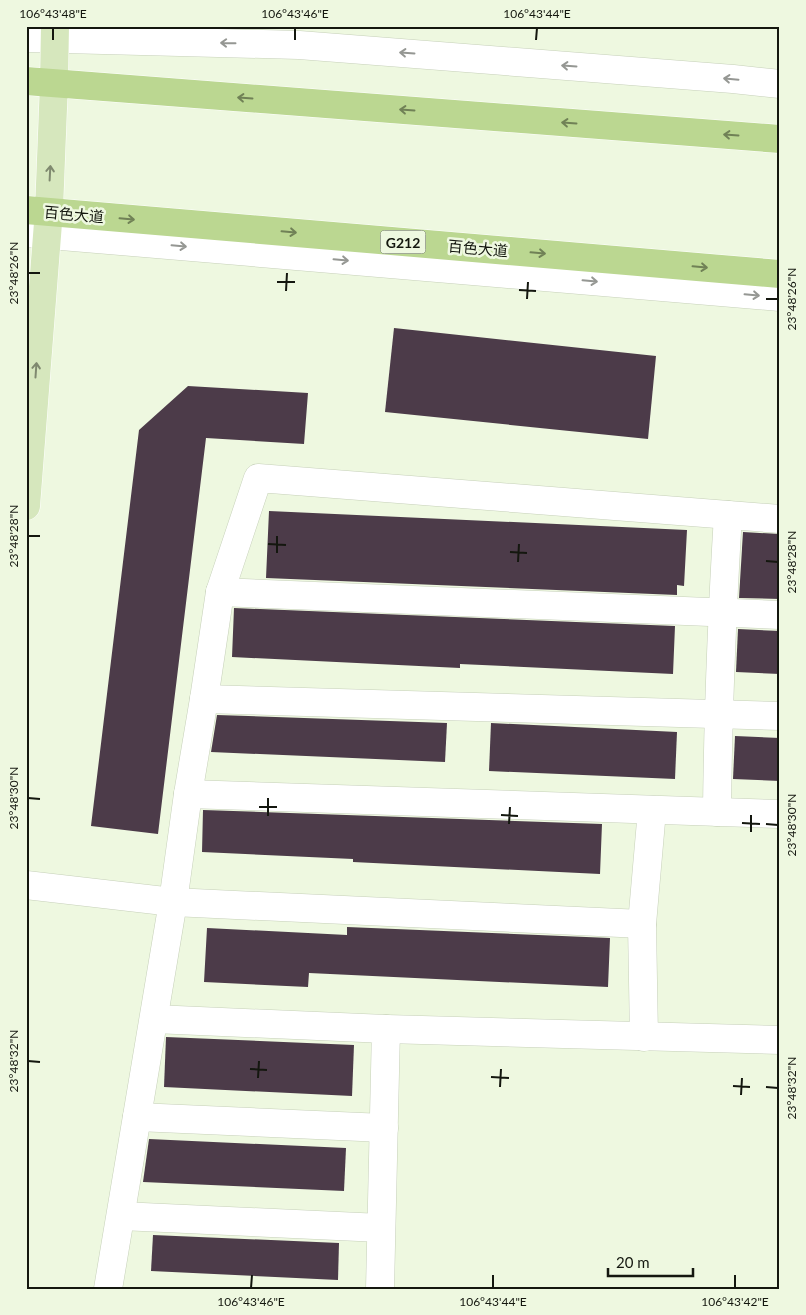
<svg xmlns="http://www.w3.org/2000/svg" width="806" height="1315" viewBox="0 0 806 1315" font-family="Lato,'Noto Sans SC',sans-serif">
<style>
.building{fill:#4c3b49}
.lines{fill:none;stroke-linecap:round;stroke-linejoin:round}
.minor-casing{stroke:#c6d0b9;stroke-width:29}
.major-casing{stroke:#fff;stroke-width:29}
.highway-casing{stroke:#fff;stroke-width:29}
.minor{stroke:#fff;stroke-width:28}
.major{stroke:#d6e7bd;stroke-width:28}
.highway{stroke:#bbd791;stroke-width:28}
.oneway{stroke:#959793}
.oneway2{stroke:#708156}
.oneway3{stroke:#7f896f}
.ticks{fill:none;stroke:#14170f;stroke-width:2}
.labels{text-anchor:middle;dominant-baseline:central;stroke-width:5;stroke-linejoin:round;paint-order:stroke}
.shield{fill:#eef8e0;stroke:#555a4e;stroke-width:1}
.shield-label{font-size:14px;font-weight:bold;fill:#14170f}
.street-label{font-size:15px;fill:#14170f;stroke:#eef8e0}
.neatline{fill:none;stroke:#14170f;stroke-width:2}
.ticks-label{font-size:12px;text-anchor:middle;fill:#14170f}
</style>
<rect width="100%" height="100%" fill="#eef8e0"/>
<g class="building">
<polygon points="394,328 656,356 648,439 385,412"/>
<polygon points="188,386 308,393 304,444 206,438 158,834 91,826 139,430"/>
<polygon points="269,511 687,530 684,586 677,585 677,595 266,578"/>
<polygon points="743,532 780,534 780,599 739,598"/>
<polygon points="234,608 675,626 673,674 460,664 460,668 232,657"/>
<polygon points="738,629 780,631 780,674 736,672"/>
<polygon points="217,715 447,723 445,762 211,752"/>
<polygon points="491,723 677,732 675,779 489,771"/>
<polygon points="735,736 780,738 780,781 733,779"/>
<polygon points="203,810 602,824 600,874 353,862 353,859 202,852"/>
<polygon points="347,927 610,938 608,987 309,973 308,987 204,982 207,928 347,935"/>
<polygon points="166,1037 354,1045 352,1096 164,1087"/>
<polygon points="149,1139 346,1148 344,1191 143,1182"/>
<polygon points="153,1235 339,1243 338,1280 151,1271"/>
</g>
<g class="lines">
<defs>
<g id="minor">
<polyline points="26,38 299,45 733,79 780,84"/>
<polyline points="26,233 780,297"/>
<polyline points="220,592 780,615"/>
<polyline points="204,699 780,716"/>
<polyline points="188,794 780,814"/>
<path d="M717,812C718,713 722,614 728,515"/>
<polyline points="26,885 173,902 642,924"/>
<polyline points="154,1019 386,1029 380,1289"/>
<polyline points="386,1029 780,1040"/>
<polyline points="644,1037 642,924 652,810"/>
<polyline points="137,1117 384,1128"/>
<polyline points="121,1216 381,1228"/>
<polyline points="108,1289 173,902 188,794 204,699 220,592 258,478 780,519"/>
</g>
<polyline id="major" points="26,506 49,210 54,83 55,26"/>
<g id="highway">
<polyline points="26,81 780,139"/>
<polyline points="26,210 780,274"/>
</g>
</defs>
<use href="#minor" class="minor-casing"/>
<use href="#major" class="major-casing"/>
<use href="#highway" class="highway-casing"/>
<use href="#minor" class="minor"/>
<use href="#major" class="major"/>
<use href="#highway" class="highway"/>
</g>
<defs><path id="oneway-shaft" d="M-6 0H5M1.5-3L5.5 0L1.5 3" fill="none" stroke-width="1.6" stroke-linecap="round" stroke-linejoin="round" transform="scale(1.25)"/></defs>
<g class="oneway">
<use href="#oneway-shaft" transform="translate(228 43) rotate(-179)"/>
<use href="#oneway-shaft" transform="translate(407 53) rotate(-176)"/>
<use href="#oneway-shaft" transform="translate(569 66) rotate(-176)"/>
<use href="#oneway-shaft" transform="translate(731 79) rotate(-175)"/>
<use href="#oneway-shaft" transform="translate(179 246) rotate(5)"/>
<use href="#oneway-shaft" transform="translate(341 260) rotate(5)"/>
<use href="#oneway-shaft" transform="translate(590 281) rotate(5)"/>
<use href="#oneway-shaft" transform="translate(752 295) rotate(5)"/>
</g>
<g class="oneway2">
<use href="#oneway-shaft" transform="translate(245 98) rotate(-176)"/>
<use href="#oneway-shaft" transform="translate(407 110) rotate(-176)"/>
<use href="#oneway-shaft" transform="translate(569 123) rotate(-176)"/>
<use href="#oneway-shaft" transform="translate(731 135) rotate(-176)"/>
<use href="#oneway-shaft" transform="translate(127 219) rotate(5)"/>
<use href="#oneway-shaft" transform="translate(289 232) rotate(5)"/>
<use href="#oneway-shaft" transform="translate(538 253) rotate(5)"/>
<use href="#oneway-shaft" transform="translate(700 267) rotate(5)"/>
</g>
<g class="oneway3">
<use href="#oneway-shaft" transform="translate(50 173) rotate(-87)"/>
<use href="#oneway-shaft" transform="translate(36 370) rotate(-86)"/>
</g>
<path class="ticks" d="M53,40V28M295,40V28M536,40L537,28M28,273H40M277,282H295M519,290L536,291M286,291L287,273M527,299L528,282M766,299H778M28,536H40M268,544L286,545M510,552L527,553M277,553V536M766,561L778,562M518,562L519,544M28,798L40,799M259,807H277M501,815L518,816M268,816V798M742,823L760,824M509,824L510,807M766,824L778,825M751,832V815M28,1061L40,1062M250,1069L267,1070M491,1077L509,1078M258,1078L259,1061M733,1086L750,1087M500,1087L501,1069M766,1087L778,1088M741,1095L742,1078M251,1288L252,1275M493,1288V1275M735,1288V1275"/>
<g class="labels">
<rect class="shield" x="380.5" y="230.5" width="45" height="23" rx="4"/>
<g class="shield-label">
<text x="403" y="242">G212</text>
</g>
<g class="street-label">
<text transform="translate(74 214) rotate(5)">百色大道</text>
<text transform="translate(478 248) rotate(5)">百色大道</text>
</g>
</g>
<rect width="806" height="1315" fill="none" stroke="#eef8e0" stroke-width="55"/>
<path d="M608 1268v8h85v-8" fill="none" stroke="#14170f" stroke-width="2.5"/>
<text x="616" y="1268" font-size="15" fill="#14170f" stroke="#eef8e0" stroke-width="4" paint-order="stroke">20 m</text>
<rect x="28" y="28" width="750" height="1260" class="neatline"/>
<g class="ticks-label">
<text x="53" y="18">106°43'48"E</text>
<text x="295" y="18">106°43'46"E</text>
<text x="537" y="18">106°43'44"E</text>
<text transform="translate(14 273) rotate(-90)" y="4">23°48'26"N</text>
<text transform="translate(792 299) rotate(-90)" y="4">23°48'26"N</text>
<text transform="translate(14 536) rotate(-90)" y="4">23°48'28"N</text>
<text transform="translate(792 562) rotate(-90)" y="4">23°48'28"N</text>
<text transform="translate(14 798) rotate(-90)" y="4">23°48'30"N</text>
<text transform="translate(792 825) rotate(-90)" y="4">23°48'30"N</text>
<text transform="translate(14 1061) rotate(-90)" y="4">23°48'32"N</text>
<text transform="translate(792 1088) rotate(-90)" y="4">23°48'32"N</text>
<text x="251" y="1306">106°43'46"E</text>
<text x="493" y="1306">106°43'44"E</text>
<text x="735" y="1306">106°43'42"E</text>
</g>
</svg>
